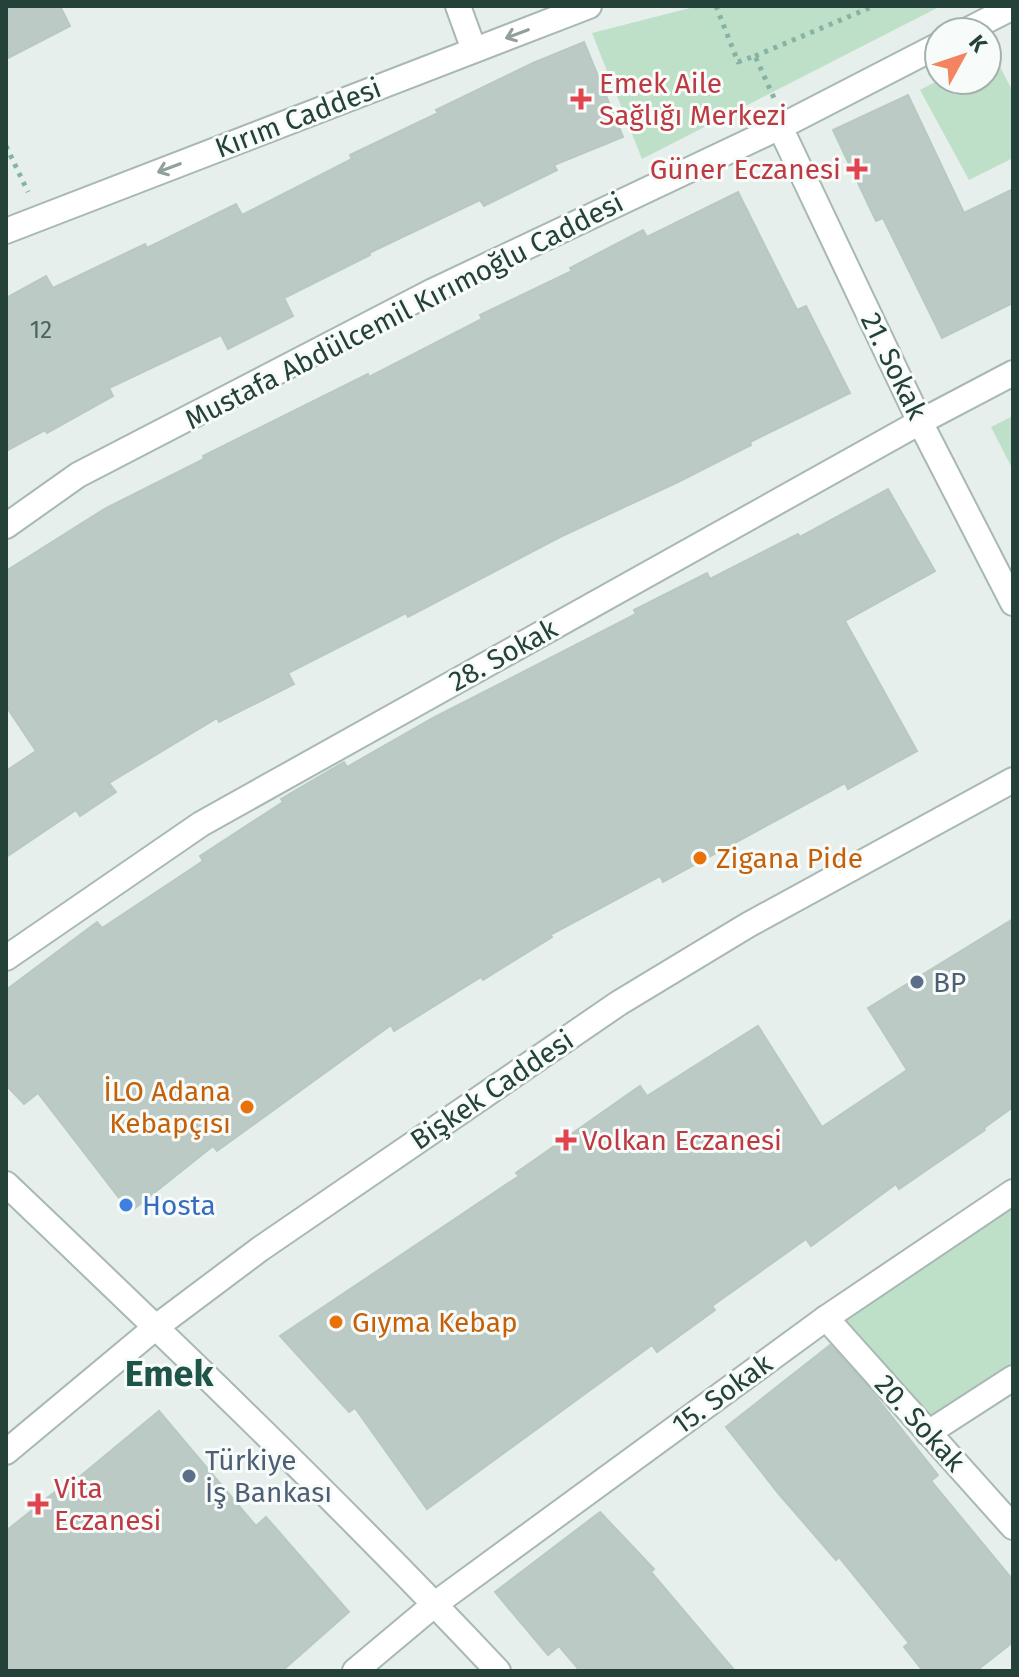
<svg xmlns="http://www.w3.org/2000/svg" width="1019" height="1677" viewBox="0 0 1019 1677" font-family="'Fira Sans',sans-serif">
<style>
.green{fill:#bfe0c8}
.building{fill:#bbcac4;stroke:#b8c9c2;stroke-width:2}
.lines{fill:none;stroke-linecap:round;stroke-linejoin:round}
.minor-casing{stroke:#a8b8b2;stroke-width:28}
.path{stroke:#86b3a5;stroke-width:5;stroke-dasharray:4 6;stroke-linecap:butt}
.minor{stroke:#fff;stroke-width:24}
.oneway{stroke:#92a09c}
.health-dot{fill:#e0444e;stroke:#f7fbf9;stroke-width:3}
.food-dot{fill:#e8710a;stroke:#f7fbf9;stroke-width:3}
.service-dot{fill:#5c6f8a;stroke:#f7fbf9;stroke-width:3}
.shop-dot{fill:#3f7fe0;stroke:#f7fbf9;stroke-width:3}
.labels{text-anchor:middle;dominant-baseline:central;stroke-width:6;stroke-linejoin:round;paint-order:stroke}
.number-label{font-size:24px;fill:#4a645c}
.health-label{font-size:28px;fill:#be3a42;stroke:#f7fbf9;text-anchor:start}
.street-label{font-size:28px;fill:#24423a;stroke:#f7fbf9}
.food-label{font-size:28px;fill:#c56008;stroke:#f7fbf9;text-anchor:start}
.service-label{font-size:28px;fill:#4e5e75;stroke:#f7fbf9;text-anchor:start}
.shop-label{font-size:28px;fill:#366cbe;stroke:#f7fbf9;text-anchor:start}
.district-label{font-size:36px;font-weight:bold;fill:#1f5548;stroke:#f7fbf9}
</style>
<rect width="100%" height="100%" fill="#e6efeb"/>
<g class="green">
<polygon points="698,6 941,6 642,159 592,33"/>
<polygon points="992,51 1013,92 1013,158 969,180 920,90 939,80 987,80 987,54"/>
<polygon points="1013,416 1013,470 991,427"/>
<polygon points="1013,1192 1013,1378 928,1433 826,1318"/>
</g>
<g class="building">
<polygon points="6,6 60,6 70,26 6,59"/>
<polygon points="584,42 623,137 554,165 557,170 484,206 480,200 369,253 370,255 284,298 293,316 228,349 221,335 109,388 113,396 47,433 45,430 6,451 6,298 46,276 53,288 145,244 147,248 236,204 242,215 352,159 350,155 438,113 436,110 533,63"/>
<polygon points="908,95 964,213 1013,189 1013,303 942,338 883,218 876,221 833,130"/>
<polygon points="738,192 797,310 806,306 850,393 750,442 751,445 678,482 560,537 408,617 406,613 288,673 294,684 219,722 217,718 109,783 116,792 80,816 76,810 6,857 6,771 36,751 6,706 6,571 106,508 204,459 203,456 368,374 369,377 482,319 480,315 572,271 570,268 643,230 647,237"/>
<polygon points="888,489 935,571 845,621 917,751 848,789 845,783 663,882 660,876 550,935 552,937 483,980 481,977 394,1031 391,1025 217,1151 213,1146 130,1212 38,1093 24,1104 6,1085 6,990 97,922 102,928 203,861 200,856 283,802 281,799 344,762 347,767 433,718 636,614 634,610 707,573 710,579 798,534 800,537"/>
<polygon points="1013,919 1013,1107 984,1128 985,1130 899,1189 896,1184 811,1246 806,1239 712,1306 715,1310 657,1352 652,1345 427,1509 355,1408 349,1412 280,1336 519,1176 516,1173 640,1086 647,1096 758,1026 822,1127 907,1070 868,1008"/>
<polygon points="830,1345 869,1388 938,1475 931,1481 1013,1580 1013,1642 976,1671 923,1671 904,1647 909,1643 839,1557 836,1560 778,1493 726,1427"/>
<polygon points="159,1411 256,1526 266,1517 349,1612 282,1671 6,1671 6,1531 76,1475 78,1478"/>
<polygon points="600,1512 654,1569 651,1572 735,1671 580,1671 559,1646 548,1655 495,1592"/>
</g>
<g class="lines">
<defs>
<g id="minor">
<polyline points="458,6 474,50"/>
<polyline points="964,32 1013,7"/>
<polyline points="780,127 920,422 1013,603"/>
<polyline points="6,231 589,6"/>
<polyline points="6,526 78,475 433,291 780,127 939,45"/>
<polyline points="6,958 201,824 920,422 1013,373"/>
<path d="M6,1184C173,1343 340,1503 498,1671"/>
<polyline points="826,1318 1013,1527"/>
<polyline points="928,1433 1013,1378"/>
<polyline points="6,1452 156,1327 260,1249 619,1003 748,925 1013,780"/>
<polyline points="355,1671 435,1604 826,1318 1013,1192"/>
</g>
</defs>
<use href="#minor" class="minor-casing"/>
<g class="path">
<polyline points="716,6 738,62 755,56 774,98"/>
<polyline points="755,56 874,6"/>
<polyline points="6,146 28,192"/>
</g>
<use href="#minor" class="minor"/>
</g>
<defs><path id="oneway-shaft" d="M-6 0H5M1.5-3L5.5 0L1.5 3" fill="none" stroke-width="1.6" stroke-linecap="round" stroke-linejoin="round" transform="scale(2)"/></defs>
<g class="oneway">
<use href="#oneway-shaft" transform="translate(517 34) rotate(159)"/>
<use href="#oneway-shaft" transform="translate(169 168) rotate(159)"/>
</g>
<g class="health-dot">
<path d="M577 87h8v8h8v8h-8v8h-8v-8h-8v-8h8z"/>
<path d="M853 157h8v8h8v8h-8v8h-8v-8h-8v-8h8z"/>
<path d="M562 1128h8v8h8v8h-8v8h-8v-8h-8v-8h8z"/>
<path d="M34 1492h8v8h8v8h-8v8h-8v-8h-8v-8h8z"/>
</g>
<g class="food-dot">
<circle cx="700" cy="858" r="8"/>
<circle cx="247" cy="1107" r="8"/>
<circle cx="336" cy="1322" r="8"/>
</g>
<g class="service-dot">
<circle cx="917" cy="982" r="8"/>
<circle cx="189" cy="1476" r="8"/>
</g>
<circle class="shop-dot" cx="126" cy="1205" r="8"/>
<g class="labels">
<g class="number-label">
<text x="41" y="330">12</text>
</g>
<g class="health-label">
<text x="599" y="83">Emek Aile<tspan x="599" dy="32">Sağlığı Merkezi</tspan></text>
<text x="841" y="169" text-anchor="end">Güner Eczanesi</text>
<text x="582" y="1140">Volkan Eczanesi</text>
<text x="54" y="1488">Vita<tspan x="54" dy="32">Eczanesi</tspan></text>
</g>
<g class="street-label">
<text transform="translate(298 118) rotate(-21)">Kırım Caddesi</text>
<text transform="translate(404 311) rotate(-27)">Mustafa Abdülcemil Kırımoğlu Caddesi</text>
<text transform="translate(894 366) rotate(64)">21. Sokak</text>
<text transform="translate(503 655) rotate(-29)">28. Sokak</text>
<text transform="translate(492 1090) rotate(-34)">Bişkek Caddesi</text>
<text transform="translate(722 1394) rotate(-36)">15. Sokak</text>
<text transform="translate(920 1423) rotate(48)">20. Sokak</text>
</g>
<g class="food-label">
<text x="716" y="858">Zigana Pide</text>
<text x="231" y="1091" text-anchor="end">İLO Adana<tspan x="231" dy="32">Kebapçısı</tspan></text>
<text x="352" y="1322">Gıyma Kebap</text>
</g>
<g class="service-label">
<text x="933" y="982">BP</text>
<text x="205" y="1460">Türkiye<tspan x="205" dy="32">İş Bankası</tspan></text>
</g>
<g class="shop-label">
<text x="142" y="1205">Hosta</text>
</g>
<g class="district-label">
<text x="169" y="1374">Emek</text>
</g>
</g>
<rect width="1019" height="1677" fill="none" stroke="#24423a" stroke-width="16"/>
<g transform="translate(963 56) rotate(50)"><circle r="38" fill="#f7fbf9" stroke="#a3b1ad" stroke-width="2"/>
<path d="M0-6L14 30L0 20L-14 30Z" fill="#f4845f"/>
<text y="-12" font-size="22" font-weight="bold" text-anchor="middle" fill="#24423a">K</text>
</g>
</svg>
